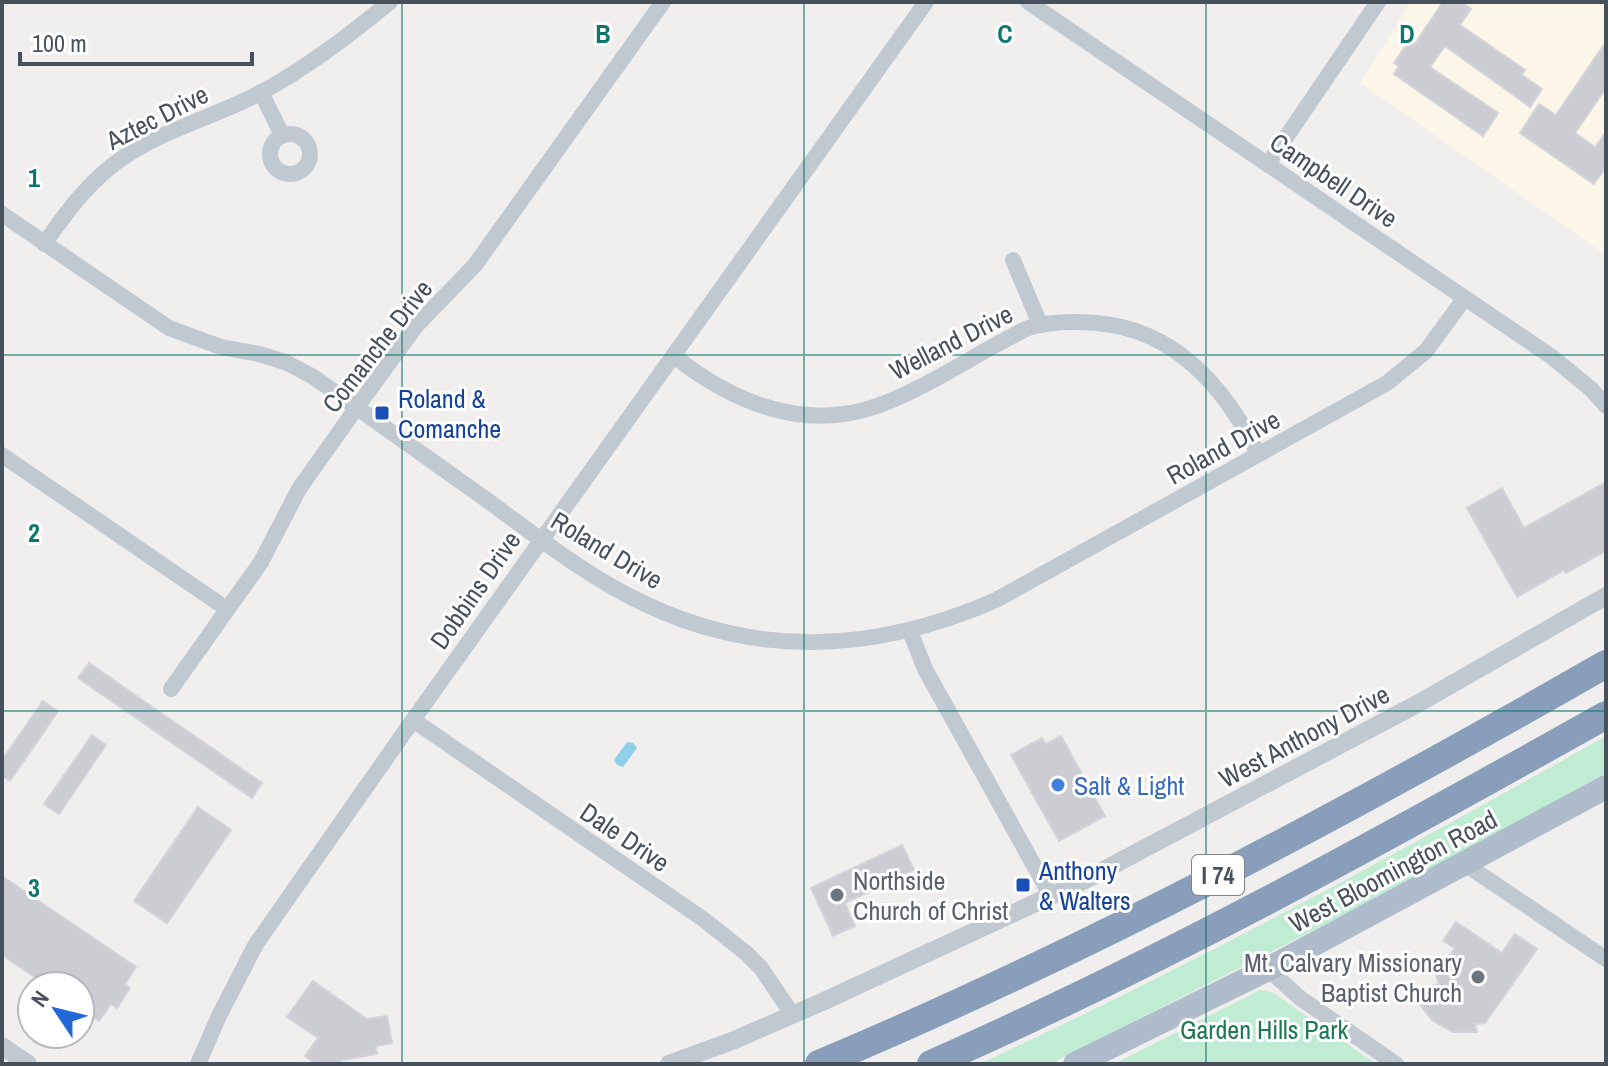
<svg xmlns="http://www.w3.org/2000/svg" width="1608" height="1066" viewBox="0 0 1608 1066" font-family="'Archivo Narrow',sans-serif">
<style>
.commercial{fill:#fbf6e8}
.green{fill:#bfecd3}
.water{fill:#8ed0e7}
.building{fill:#cbcdd3;stroke:#d3d4da;stroke-width:2}
.lines{fill:none;stroke-linecap:round;stroke-linejoin:round}
.minor{stroke:#c0c8d0;stroke-width:16}
.tertiary{stroke:#c0c8d0;stroke-width:18}
.primary{stroke:#afbccc;stroke-width:24}
.motorway{stroke:#889ebb;stroke-width:28}
.grid{fill:none;stroke:#0f766e;stroke-width:2;stroke-opacity:0.55}
.transit-dot{fill:#1a4fb4;stroke:#fff;stroke-width:3}
.shop-dot{fill:#3f7fe0;stroke:#fff;stroke-width:3}
.worship-dot{fill:#6b7280;stroke:#fff;stroke-width:3}
.labels{text-anchor:middle;dominant-baseline:central;stroke-width:6;stroke-linejoin:round;paint-order:stroke}
.shield{fill:#fff;stroke:#7e858c;stroke-width:2}
.shield-label{font-size:24px;font-weight:bold;fill:#47515b}
.street-label{font-size:26px;fill:#47515b;stroke:#fff}
.transit-label{font-size:26px;fill:#164399;stroke:#fff;text-anchor:start}
.shop-label{font-size:26px;fill:#366cbe;stroke:#fff;text-anchor:start}
.worship-label{font-size:26px;fill:#5b616d;stroke:#fff;text-anchor:start}
.park-label{font-size:26px;fill:#1c784f;stroke:#fff}
.grid-label{font-size:26px;text-anchor:middle;font-weight:bold;fill:#0f766e;stroke:#fff;stroke-width:6;stroke-linejoin:round;paint-order:stroke}
</style>
<rect width="100%" height="100%" fill="#f1eeee"/>
<polygon class="commercial" points="1411,2 1606,2 1606,255 1360,83"/>
<g class="green">
<path d="M1606,736V773L1408,882L1050,1064H979C1193,965 1401,852 1606,736Z"/>
<polygon points="1260,990 1272,992 1376,1064 1114,1064"/>
</g>
<polygon class="water" points="627,742 633,743 637,748 623,767 617,765 614,760"/>
<g class="building">
<polygon points="1443,2 1461,2 1471,9 1460,25 1525,70 1522,75 1542,89 1530,107 1445,46 1430,67 1498,113 1483,136 1394,74 1399,66 1394,63 1410,40 1415,44"/>
<polygon points="1606,42 1606,88 1575,133 1595,147 1606,132 1606,167 1594,184 1520,133 1539,104 1556,115"/>
<polygon points="1606,482 1606,551 1566,573 1564,570 1517,597 1467,508 1502,488 1524,528"/>
<polygon points="89,663 262,783 252,798 78,678"/>
<polygon points="43,701 58,711 10,781 2,776 2,760"/>
<polygon points="92,735 106,745 59,814 44,804"/>
<polygon points="1061,736 1105,816 1059,841 1011,755 1042,738 1046,744"/>
<polygon points="198,807 231,830 167,923 134,901"/>
<polygon points="902,845 914,870 845,903 855,926 833,936 811,888"/>
<polygon points="2,876 136,967 125,984 130,988 117,1008 111,1004 99,1021 80,1008 80,986 48,986 2,955"/>
<polygon points="1456,922 1502,953 1515,934 1537,949 1485,1023 1475,1024 1477,1032 1453,1032 1432,1020 1418,1002 1414,990 1439,984 1436,975 1455,948 1443,941"/>
<polygon points="313,981 367,1019 387,1016 392,1043 376,1046 377,1054 342,1060 339,1064 316,1064 305,1056 318,1038 287,1017"/>
</g>
<g class="lines">
<g class="minor">
<polyline points="1028,2 1552,357 1592,390 1606,406"/>
<polyline points="261,92 282,135"/>
<circle cx="290" cy="154" r="20"/>
<polyline points="1268,164 1378,2"/>
<path d="M2,214L169,328L221,347L259,354L285,362L312,376C372,418 432,461 491,503C537,537 582,572 633,598C754,660 875,653 996,600L1387,383L1426,351L1464,299"/>
<path d="M44,244C68,210 92,177 127,155C168,128 217,116 260,93C307,68 349,35 390,2"/>
<polyline points="1013,260 1040,324"/>
<path d="M674,356C732,402 803,432 877,406C930,387 978,352 1028,328C1050,321 1073,321 1096,323C1175,329 1224,387 1258,453"/>
<polyline points="2,455 227,609"/>
<polyline points="910,631 925,669 1051,896"/>
<polyline points="171,689 261,562 299,489 357,407 416,326 475,265 663,2"/>
<polyline points="413,720 703,919 746,953 761,968 792,1014"/>
<polyline points="1465,864 1606,959"/>
<polyline points="1268,969 1300,998 1396,1064"/>
<polyline points="198,1064 218,1018 256,944 413,720 926,2"/>
</g>
<g class="tertiary">
<polyline points="2,1046 28,1064"/>
<polyline points="669,1064 732,1041 822,1002 1085,880 1419,703 1606,596"/>
</g>
<polyline class="primary" points="1075,1064 1268,969 1606,787"/>
<g class="motorway">
<path d="M819,1064C1090,950 1351,810 1606,664"/>
<path d="M931,1064C1163,962 1385,839 1606,715"/>
</g>
</g>
<path class="grid" d="M402,2V1064M804,2V1064M1206,2V1064M2,355H1606M2,711H1606"/>
<g class="transit-dot">
<rect x="374" y="405" width="16" height="16" rx="4"/>
<rect x="1015" y="877" width="16" height="16" rx="4"/>
</g>
<circle class="shop-dot" cx="1058" cy="785" r="8"/>
<g class="worship-dot">
<circle cx="837" cy="895" r="8"/>
<circle cx="1478" cy="977" r="8"/>
</g>
<g class="labels">
<rect class="shield" x="1192" y="855" width="52" height="40" rx="6"/>
<g class="shield-label">
<text x="1218" y="875">I 74</text>
</g>
<g class="street-label">
<text transform="translate(157 117) rotate(-27)">Aztec Drive</text>
<text transform="translate(1334 180) rotate(34)">Campbell Drive</text>
<text transform="translate(951 342) rotate(-27)">Welland Drive</text>
<text transform="translate(377 346) rotate(-52)">Comanche Drive</text>
<text transform="translate(1223 447) rotate(-29)">Roland Drive</text>
<text transform="translate(607 550) rotate(31)">Roland Drive</text>
<text transform="translate(475 590) rotate(-55)">Dobbins Drive</text>
<text transform="translate(1304 736) rotate(-28)">West Anthony Drive</text>
<text transform="translate(625 837) rotate(34)">Dale Drive</text>
<text transform="translate(1393 871) rotate(-28)">West Bloomington Road</text>
</g>
<g class="transit-label">
<text x="398" y="398">Roland &amp;<tspan x="398" dy="30">Comanche</tspan></text>
<text x="1039" y="870">Anthony<tspan x="1039" dy="30">&amp; Walters</tspan></text>
</g>
<g class="shop-label">
<text x="1074" y="785">Salt &amp; Light</text>
</g>
<g class="worship-label">
<text x="853" y="880">Northside<tspan x="853" dy="30">Church of Christ</tspan></text>
<text x="1462" y="962" text-anchor="end">Mt. Calvary Missionary<tspan x="1462" dy="30">Baptist Church</tspan></text>
</g>
<g class="park-label">
<text x="1264" y="1029">Garden Hills Park</text>
</g>
</g>
<g class="grid-label">
<text x="603" y="43">B</text>
<text x="1005" y="43">C</text>
<text x="1407" y="43">D</text>
<text x="34" y="187">1</text>
<text x="34" y="542">2</text>
<text x="34" y="897">3</text>
</g>
<rect width="1608" height="1066" fill="none" stroke="#47515b" stroke-width="8"/>
<g transform="translate(56 1010) rotate(305)"><circle r="38" fill="#ffffff" stroke="#b5b9bd" stroke-width="2"/>
<path d="M0-6L14 30L0 20L-14 30Z" fill="#2268d7"/>
<text y="-12" font-size="22" font-weight="bold" text-anchor="middle" fill="#47515b">N</text>
</g>
<path d="M20 52v12h232v-12" fill="none" stroke="#47515b" stroke-width="4"/>
<text x="32" y="52" font-size="24" fill="#47515b" stroke="#ffffff" stroke-width="6" paint-order="stroke">100 m</text>
</svg>
